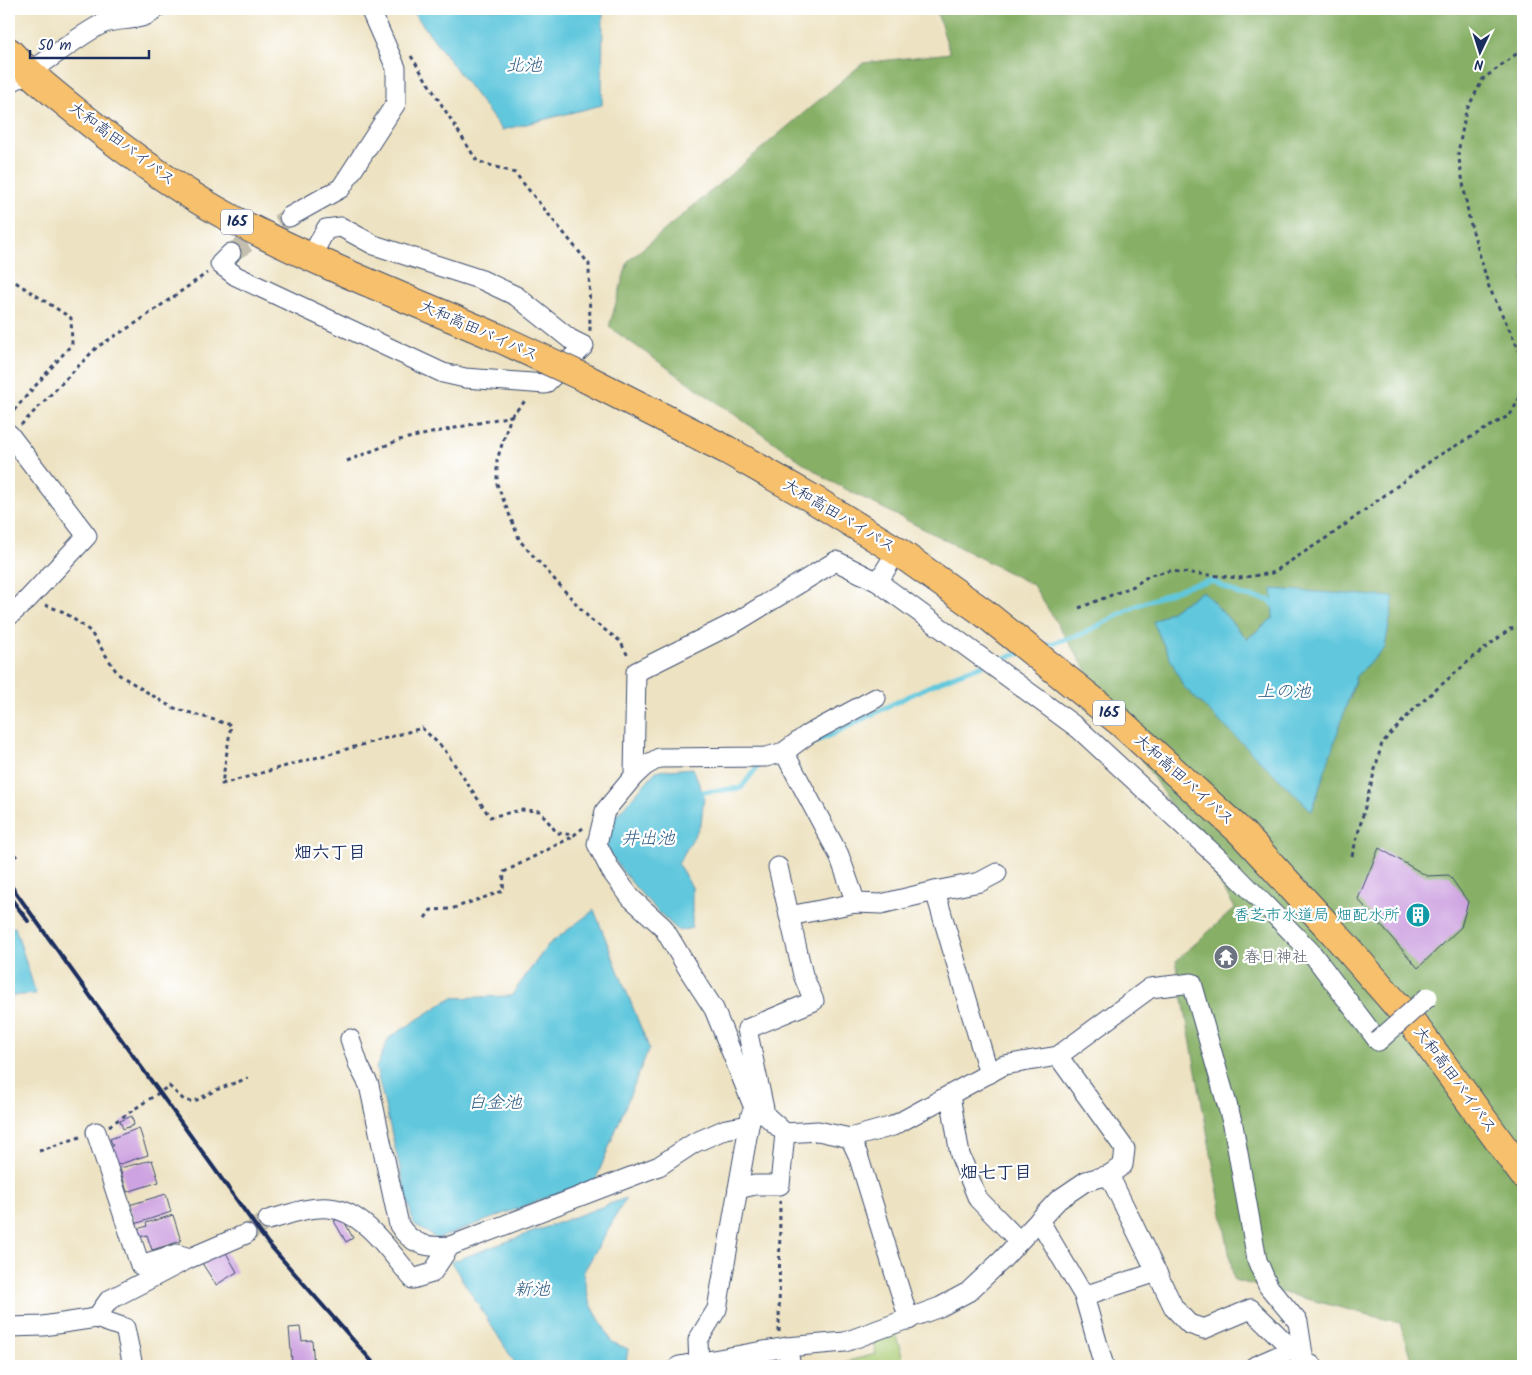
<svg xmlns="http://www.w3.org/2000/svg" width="1532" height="1375" viewBox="0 0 1532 1375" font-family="Kalam,'Klee One',sans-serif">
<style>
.green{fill:#aacc75;stroke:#627e6a}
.forest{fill:#87b066;stroke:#517062;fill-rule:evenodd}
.water{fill:#60c7dd;stroke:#3e7b9e}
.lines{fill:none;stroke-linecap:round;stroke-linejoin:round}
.stream{stroke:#60c7dd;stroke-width:5}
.building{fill:#cea3e1}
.minor-tunnel{stroke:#c3bead;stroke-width:19;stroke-dasharray:19 9;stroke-linecap:butt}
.minor-casing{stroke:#3a4a6d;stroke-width:21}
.highway-casing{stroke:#3a4a6d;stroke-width:30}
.path{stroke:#3a4a6d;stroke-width:3;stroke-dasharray:4 4;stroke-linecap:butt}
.minor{stroke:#fff;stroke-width:19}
.highway{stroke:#f7c06c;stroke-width:28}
.rail{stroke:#1b2f5e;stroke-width:4}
.minor-bridge-casing{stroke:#3a4a6d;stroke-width:21;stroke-linecap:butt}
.highway-bridge-casing{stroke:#3a4a6d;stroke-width:30;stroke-linecap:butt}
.minor-bridge{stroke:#fff;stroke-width:19}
.highway-bridge{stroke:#f7c06c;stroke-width:28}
.labels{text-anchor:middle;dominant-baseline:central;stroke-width:4.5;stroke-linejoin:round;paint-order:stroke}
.shield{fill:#fff;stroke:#5f6d8e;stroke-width:1}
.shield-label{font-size:15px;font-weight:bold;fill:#1b2f5e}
.street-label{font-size:16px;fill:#1b2f5e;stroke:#fff}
.culture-label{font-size:16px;fill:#0d838f;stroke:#fff;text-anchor:end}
.worship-label{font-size:16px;fill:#5b616d;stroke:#fff;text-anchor:start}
.water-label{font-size:18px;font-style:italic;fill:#305d84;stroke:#fff}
.neighbourhood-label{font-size:18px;font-weight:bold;fill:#1b2f5e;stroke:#fff}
</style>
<rect width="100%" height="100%" fill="#fff"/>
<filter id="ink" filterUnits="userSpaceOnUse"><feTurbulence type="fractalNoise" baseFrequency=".02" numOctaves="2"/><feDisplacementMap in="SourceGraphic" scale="10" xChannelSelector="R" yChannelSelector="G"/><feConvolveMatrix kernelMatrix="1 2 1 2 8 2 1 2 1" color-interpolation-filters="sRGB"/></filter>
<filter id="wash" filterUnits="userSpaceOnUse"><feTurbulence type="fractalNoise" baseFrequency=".0096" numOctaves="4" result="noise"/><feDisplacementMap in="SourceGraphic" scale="20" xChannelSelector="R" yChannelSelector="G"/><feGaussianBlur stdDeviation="1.12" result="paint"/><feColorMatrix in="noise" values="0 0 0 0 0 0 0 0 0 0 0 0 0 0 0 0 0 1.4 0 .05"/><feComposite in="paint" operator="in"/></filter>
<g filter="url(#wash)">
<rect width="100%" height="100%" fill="#ede2c1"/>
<polygon class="green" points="895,1332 905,1366 844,1366 844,1362 876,1354 872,1340"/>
<path class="forest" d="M936,9H1523V1366H1413L1400,1323L1234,1280L1176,961L1235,908L1033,585L828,480L609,327L628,261L863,63L950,53ZM1273,589L1385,648L1356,676L1350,699L1153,622L1203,591L1247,639L1273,618Z"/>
<g class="water">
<polygon points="411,9 603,9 602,105 502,130"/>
<polygon points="1272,589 1394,597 1385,648 1356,676 1312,811 1183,686 1153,622 1203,591 1247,639 1273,618"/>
<path d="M693,768L704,797L701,824L678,864L692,887V928L679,931C649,904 625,878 604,844L606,827L656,771Z"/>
<polygon points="594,910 649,1048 596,1179 437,1239 413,1223 376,1068 389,1038 451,998 511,996 548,945"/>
<polygon points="15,927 36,994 9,996 9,928"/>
<polygon points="626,1198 583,1273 589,1301 612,1342 628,1349 626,1362 618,1366 517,1366 451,1262"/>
</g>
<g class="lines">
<g class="stream">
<polyline points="1041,647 1082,634 1136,606 1190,585 1212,581 1240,595 1269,600 1277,608"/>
<polyline points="995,661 1021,653"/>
<path d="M806,746C865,721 921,685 983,665"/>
<polyline points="698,796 703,792 741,788 761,762"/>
</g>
</g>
<g id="blocks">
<g class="building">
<polygon points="1379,848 1427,876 1449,875 1468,902 1461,927 1418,968 1358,899"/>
<polygon points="132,1116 134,1125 123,1129 120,1121"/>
<polygon points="139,1128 148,1155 114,1166 107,1149 113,1146 110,1139"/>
<polygon points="152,1160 159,1182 127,1192 120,1168"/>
<polygon points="166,1194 171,1212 135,1224 129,1205"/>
<polygon points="173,1215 181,1241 152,1250 147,1235 137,1238 134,1230 147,1226 146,1223"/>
<polygon points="342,1217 353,1238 346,1242 334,1221"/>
<polygon points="225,1251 237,1272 216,1285 200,1260"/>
<polygon points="300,1327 302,1341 312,1340 314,1366 300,1366 300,1361 292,1362 289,1328"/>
</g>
</g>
</g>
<g filter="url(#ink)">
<use href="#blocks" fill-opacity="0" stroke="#3a4a6d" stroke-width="1"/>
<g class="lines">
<g class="minor-tunnel">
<polyline points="231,253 289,217"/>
<polyline points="246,1234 268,1220"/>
</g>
<defs>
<g id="minor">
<path d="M9,83C42,68 68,42 100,25C116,16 142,24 155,9"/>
<polyline points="289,217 341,188 396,103 396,68 370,9"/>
<polyline points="231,253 220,264 236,276 443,373 465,378 545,384 584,346 570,339 516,296 482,280 374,245 341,227 326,229 311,257"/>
<polyline points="9,434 87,536 27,600 9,616"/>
<polyline points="878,582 897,551"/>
<polyline points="784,752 839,855 856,903"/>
<polyline points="634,776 645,766 659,758 766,757 784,752 807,735 876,698"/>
<polyline points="935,891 980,882 997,873"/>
<polyline points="789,916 856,903 881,904 935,891 989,1074"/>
<path d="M350,1039L359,1066L369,1085L399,1225C411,1245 428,1248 450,1246L659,1166L694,1143L726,1129L749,1125"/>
<polyline points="950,1095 960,1155 978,1199 1019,1241"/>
<polyline points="764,1109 747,1029 814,1001 803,975 778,867"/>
<polyline points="96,1132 140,1265 176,1254 190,1258"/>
<polyline points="850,1138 858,1155 909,1320"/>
<polyline points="1109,1175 1174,1308 1189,1324 1204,1329 1251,1309 1304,1361"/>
<polyline points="738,1189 755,1185 780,1185 785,1133"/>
<path d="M268,1220C288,1215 309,1206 329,1208C365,1211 391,1254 413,1279L432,1273L450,1246"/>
<polyline points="1039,1220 1084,1296 1104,1366"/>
<polyline points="1084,1296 1157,1272"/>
<polyline points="96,1318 109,1300 190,1258 246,1234"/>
<polyline points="9,1327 43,1326 96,1318 125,1328 133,1366"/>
<polyline points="787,1347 791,1366"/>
<polyline points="679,1366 787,1347 845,1342 940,1307 968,1292 1002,1260 1058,1200 1086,1181 1109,1175 1123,1165 1125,1149 1058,1056"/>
<polyline points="699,1366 698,1340 717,1309 751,1114"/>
<polyline points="1255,1366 1292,1350"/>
<polyline points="1313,1366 1304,1361 1298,1322 1268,1286 1257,1260 1233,1125 1192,983 1150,988 1058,1056 1004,1065 893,1126 850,1138 818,1131 785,1133 752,1103 714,1009 690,972 663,927 631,898 611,871 597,844 605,811 634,776 636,672 738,621 836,561 878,582 1079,729 1228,867 1311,952 1378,1041"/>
</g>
<g id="highway">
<path d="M9,52C31,76 57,96 83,117C130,155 182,193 236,221C321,265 411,300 499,338"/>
<polyline points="587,379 727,450 813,499 897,551 983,612 1120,722 1242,833 1334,933 1414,1025 1523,1174"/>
</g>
</defs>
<use href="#minor" class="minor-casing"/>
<use href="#highway" class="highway-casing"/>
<g class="path">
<polyline points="1523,49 1483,79 1466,111 1458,153 1469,218 1489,287 1520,352 1523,376"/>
<polyline points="411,56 477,161 515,173 589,264 590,332"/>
<polyline points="9,278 71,318 72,344 9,416"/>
<polyline points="511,416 527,399"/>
<polyline points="21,425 97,347 136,323 207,273"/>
<polyline points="347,461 399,440 511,416 497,460 497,484 520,541 590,619 620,641 629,658"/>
<polyline points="45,605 64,612 90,631 118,674 171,707 231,725 222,784 422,728 444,749 490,817 521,810 540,811 557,833 574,835 583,828"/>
<polyline points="1079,608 1134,586 1150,575 1170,571 1239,578 1272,573 1334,533 1436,457 1510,415 1523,392"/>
<polyline points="1352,856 1382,743 1416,707 1471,659 1510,629 1523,627"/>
<polyline points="9,862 17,855"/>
<polyline points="425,918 431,910 451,909 503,891 504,872 574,836"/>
<polyline points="109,1126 169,1086 184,1100 193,1102 216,1090 248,1078"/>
<polyline points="39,1151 80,1137"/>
<polyline points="779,1332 780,1201"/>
</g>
<use href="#minor" class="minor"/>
<use href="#highway" class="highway"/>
<g class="rail">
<polyline points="9,883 267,1242 376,1366"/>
<polyline points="9,896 28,921"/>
</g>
<defs>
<polyline id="minor-bridge" points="1378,1041 1428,997"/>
<polyline id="highway-bridge" points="499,338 587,379"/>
</defs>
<use href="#minor-bridge" class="minor-bridge-casing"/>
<use href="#highway-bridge" class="highway-bridge-casing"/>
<use href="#minor-bridge" class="minor-bridge"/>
<use href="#highway-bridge" class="highway-bridge"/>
</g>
</g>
<defs>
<symbol id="building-disc" viewBox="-11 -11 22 22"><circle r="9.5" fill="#0f9aa8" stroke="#fff"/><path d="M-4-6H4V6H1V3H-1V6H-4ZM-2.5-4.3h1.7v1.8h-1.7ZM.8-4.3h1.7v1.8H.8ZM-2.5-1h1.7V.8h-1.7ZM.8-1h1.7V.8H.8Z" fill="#fff"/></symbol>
<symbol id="temple-disc" viewBox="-11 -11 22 22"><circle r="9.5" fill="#6b7280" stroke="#fff"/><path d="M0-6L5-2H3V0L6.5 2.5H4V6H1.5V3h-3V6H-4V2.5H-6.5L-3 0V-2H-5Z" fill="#fff"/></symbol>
</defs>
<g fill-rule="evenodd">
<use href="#building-disc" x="1404" y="901" width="28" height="28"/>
<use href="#temple-disc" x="1212" y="943" width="28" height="28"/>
</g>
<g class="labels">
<g class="shield">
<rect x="221" y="209.5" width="32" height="25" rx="4"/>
<rect x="1093" y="700.5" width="32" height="25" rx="4"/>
</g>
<g class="shield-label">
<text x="237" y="222">165</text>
<text x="1109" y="713">165</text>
</g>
<g class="street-label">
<text transform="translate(122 144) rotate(37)">大和高田バイパス</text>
<text transform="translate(479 331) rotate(24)">大和高田バイパス</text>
<text transform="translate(839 516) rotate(31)">大和高田バイパス</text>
<text transform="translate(1184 780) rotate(42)">大和高田バイパス</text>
<text transform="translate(1455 1080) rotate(54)">大和高田バイパス</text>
</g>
<g class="culture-label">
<text x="1400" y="915">香芝市水道局 畑配水所</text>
</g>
<g class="worship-label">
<text x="1244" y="957">春日神社</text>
</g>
<g class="water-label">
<text x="524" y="66">北池</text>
<text x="1284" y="692">上の池</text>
<text x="648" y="839">井出池</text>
<text x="495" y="1103">白金池</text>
<text x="532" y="1290">新池</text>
</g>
<g class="neighbourhood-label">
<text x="330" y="853">畑六丁目</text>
<text x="996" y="1173">畑七丁目</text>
</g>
</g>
<rect width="1532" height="1375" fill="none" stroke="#fff" stroke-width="30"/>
<g transform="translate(1480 52) rotate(184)" stroke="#ffffff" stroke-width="4" paint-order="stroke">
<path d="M0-4L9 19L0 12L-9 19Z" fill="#1b2f5e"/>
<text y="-8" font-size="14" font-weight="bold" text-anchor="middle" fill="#1b2f5e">N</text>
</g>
<path d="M30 50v8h119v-8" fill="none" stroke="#1b2f5e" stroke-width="2.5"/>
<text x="38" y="50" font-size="15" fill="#1b2f5e" stroke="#ffffff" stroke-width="4" paint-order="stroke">50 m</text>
</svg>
